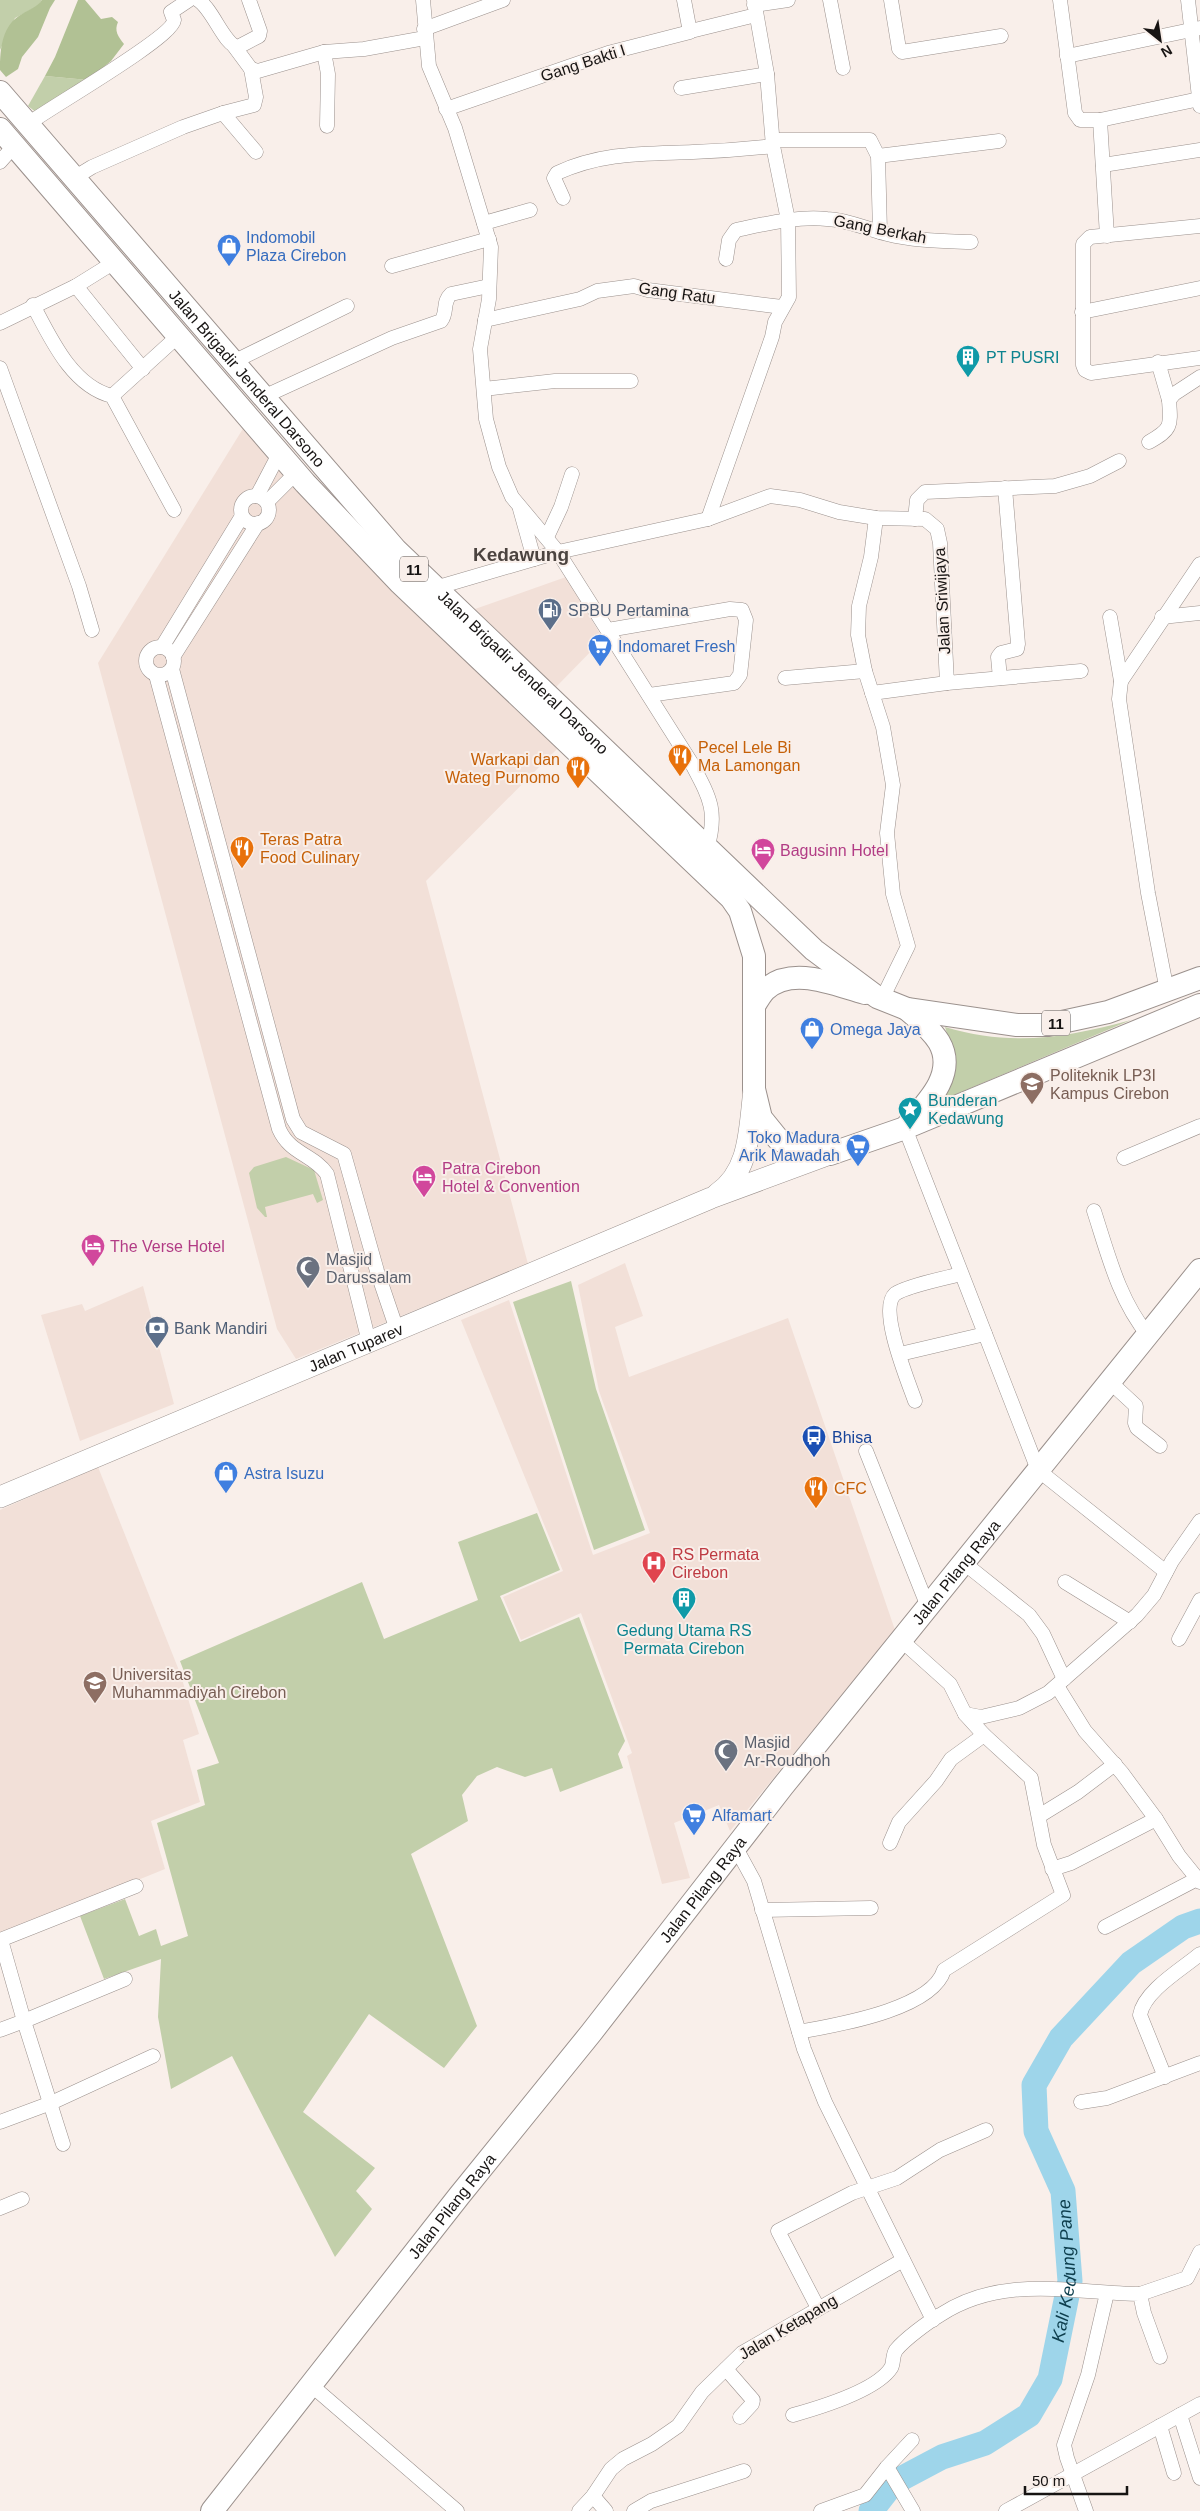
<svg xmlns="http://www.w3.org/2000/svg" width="1200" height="2511" viewBox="0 0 1200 2511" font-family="Helvetica,sans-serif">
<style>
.built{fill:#f2e0d8}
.green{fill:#c2cfaa}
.forest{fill:#b1c194}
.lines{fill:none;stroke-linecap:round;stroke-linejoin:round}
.river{stroke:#9ed5ea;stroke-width:25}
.minor-casing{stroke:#9b918d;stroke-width:15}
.primary-casing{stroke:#9b918d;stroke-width:22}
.trunk-casing{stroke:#9b918d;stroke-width:24}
.minor{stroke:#fff;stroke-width:14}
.primary{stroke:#fff;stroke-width:21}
.trunk{stroke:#fff;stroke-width:22}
.labels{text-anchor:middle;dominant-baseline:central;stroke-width:4;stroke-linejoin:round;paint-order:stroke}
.shield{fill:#f9efea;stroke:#5b5654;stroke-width:1}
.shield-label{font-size:15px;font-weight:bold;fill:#171413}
.street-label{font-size:16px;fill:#171413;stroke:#f9efea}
.shop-label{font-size:16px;fill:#366cbe;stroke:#f9efea;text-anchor:start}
.culture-label{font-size:16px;fill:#0d838f;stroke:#f9efea;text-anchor:start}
.service-label{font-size:16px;fill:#4e5e75;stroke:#f9efea;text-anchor:start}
.food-label{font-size:16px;fill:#c56008;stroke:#f9efea;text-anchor:start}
.hotel-label{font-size:16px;fill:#b23c85;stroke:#f9efea;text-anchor:start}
.education-label{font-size:16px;fill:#785e54;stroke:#f9efea;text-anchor:start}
.worship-label{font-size:16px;fill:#5b616d;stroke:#f9efea;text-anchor:start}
.transit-label{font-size:16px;fill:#164399;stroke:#f9efea;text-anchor:start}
.health-label{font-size:16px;fill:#be3a42;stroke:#f9efea;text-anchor:start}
.water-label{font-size:18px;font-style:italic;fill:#0d3e4d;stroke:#f9efea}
.quarter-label{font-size:19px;font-weight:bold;fill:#4b433f;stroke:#f9efea}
</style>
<rect width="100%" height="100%" fill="#f9efea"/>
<g class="built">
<polygon points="244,427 558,748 426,881 528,1264 296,1359 277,1329 98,663"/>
<polygon points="566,577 603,639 556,687 475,609"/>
<polygon points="625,1263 643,1316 615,1327 629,1377 788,1318 895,1630 730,1831 719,1805 674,1823 690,1878 662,1884 627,1756 632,1753 581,1613 521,1640 503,1597 563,1571 461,1320 509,1300 593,1555 650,1533 599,1391 578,1285"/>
<polygon points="143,1286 174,1404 80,1441 41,1315 82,1304 85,1311"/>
<polygon points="98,1467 180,1673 199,1734 183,1740 200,1802 151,1821 165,1869 0,1936 0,1510"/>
</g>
<g class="green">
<polygon points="0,0 42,0 38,6 15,18 0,50"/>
<polygon points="45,76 88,80 37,113 28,106"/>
<path d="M1131,1020L940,1101L953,1053L945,1027C1013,1047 1064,1038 1131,1020Z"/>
<polygon points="286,1157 314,1170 323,1200 317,1203 313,1194 265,1207 267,1217 265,1217 257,1208 249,1173 254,1167"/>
<polygon points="571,1281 596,1389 645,1530 594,1550 513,1302"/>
<polygon points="537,1513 560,1570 500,1596 520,1642 579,1617 625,1741 618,1754 623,1768 560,1792 552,1768 525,1777 497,1767 477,1776 462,1795 468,1821 411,1854 477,2026 444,2068 369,2014 303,2112 375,2168 356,2191 372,2209 335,2257 232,2056 171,2089 158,2017 161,1959 104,1979 80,1916 125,1899 139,1936 156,1929 161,1946 188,1936 157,1823 205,1805 197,1770 219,1763 180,1661 362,1582 384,1639 478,1600 458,1542"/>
</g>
<g class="forest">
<path d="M42,0H55L50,8L38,37L22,57L18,69L6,77L0,70C0,48 2,25 22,14C30,9 37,7 42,0Z"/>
<path d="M78,0H85L101,19L112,17L118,22C114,31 118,36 124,44L111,61L88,80L45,76L55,57Z"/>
</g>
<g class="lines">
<path class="river" id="s1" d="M871,2511L893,2483L942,2457L985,2443L1029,2415L1050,2379L1070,2281L1063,2191L1036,2131L1034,2085L1061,2038L1131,1963L1183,1927L1200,1921"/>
<defs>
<g id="minor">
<path d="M198,0C213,9 224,45 238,47L259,36L260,31L249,0"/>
<path d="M423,0L429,66L455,128L491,247L489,299L480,349L486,419L499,467L512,497L558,552L692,764C710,798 718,811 707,849"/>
<polyline points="830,0 843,68"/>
<polyline points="891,0 899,49 902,52 1001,36"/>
<polyline points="1060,0 1075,113 1080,120 1100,120 1199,99"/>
<polyline points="1188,0 1200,106"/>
<polyline points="754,5 788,0"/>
<polyline points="424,29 503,0"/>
<polyline points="695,30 756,15"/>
<polyline points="234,46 251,69 258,71 324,52 364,49 425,38"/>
<polyline points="324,52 328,74 327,126"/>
<polyline points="1067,56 1200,28"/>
<polyline points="681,88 767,74"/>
<polyline points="446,109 608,53 690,32 684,0"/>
<polyline points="223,113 254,105 256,97 251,69"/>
<polyline points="1100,120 1107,236"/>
<path d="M28,124C49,108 172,38 174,20L171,12L189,0"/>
<polyline points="773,140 870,140 878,156 880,232"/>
<polyline points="878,156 999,141"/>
<polyline points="0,162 14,146"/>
<polyline points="1103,165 1200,150"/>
<polyline points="74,178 92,167 183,127 223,113 256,152"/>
<path d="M563,198L554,178L557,173C603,152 644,154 693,152C720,151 746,149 773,146"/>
<polyline points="484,223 530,210"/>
<polyline points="1200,226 1090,237 1083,244 1083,365 1085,370 1091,373 1200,358"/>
<path d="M726,259L729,240L736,230C765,224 797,216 827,219C849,220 866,229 887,234C914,241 943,241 971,242"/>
<polyline points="392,266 489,239"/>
<polyline points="76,286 143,369"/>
<path d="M33,305C51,339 72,386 112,396L174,510"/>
<polyline points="1082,312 1200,288"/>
<polyline points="485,320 580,299 597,291 634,286 648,290 782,307"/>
<polyline points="0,323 76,286 113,263"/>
<polyline points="233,362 347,306"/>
<polyline points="1158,362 1169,400"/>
<polyline points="0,368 79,586 92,630"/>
<polyline points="484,389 555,381 631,381"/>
<polyline points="112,396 177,337"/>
<path d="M263,397L392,338L441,321C448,312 442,302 451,294L489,286"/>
<path d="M1149,442C1172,429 1171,426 1169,400L1174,394L1200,377"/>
<polyline points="257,496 279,454"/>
<circle cx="255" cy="510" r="14"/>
<polyline points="267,502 296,473"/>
<polyline points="520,509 534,559"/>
<polyline points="876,518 871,557 859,606 858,635 865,671 883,727 893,785 887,833 893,894 908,946 882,999"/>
<polyline points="708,519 772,337 775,322 789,297 788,220 773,146 767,74 754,0"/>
<polyline points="915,519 917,500 925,492 1055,486 1090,476 1119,461"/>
<polyline points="547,537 561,507 572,474"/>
<polyline points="435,588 558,552 708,519 770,496 800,500 839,512 876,518 925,519 937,529 940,543 947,683 1081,671"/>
<polyline points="1110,617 1121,681 1119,699 1148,893 1167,991"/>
<polyline points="1162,617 1200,613"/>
<polyline points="608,630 730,609 742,610 746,620 740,675 734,683 649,695"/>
<circle cx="160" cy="661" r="14"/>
<polyline points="162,647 242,516"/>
<polyline points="173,657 258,523"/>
<polyline points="172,669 293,1119 301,1132 344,1154 377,1271 397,1330"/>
<path d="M156,675L279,1129C290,1154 313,1154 327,1174L369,1342"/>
<polyline points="785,678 865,671"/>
<polyline points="1000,678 998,657 1001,653 1017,649 1018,644 1005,488"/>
<polyline points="1121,681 1200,564"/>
<polyline points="872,693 947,683"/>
<polyline points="905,1128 1038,1470 1166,1572"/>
<polyline points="1124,1158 1200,1126"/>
<path d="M1094,1211C1108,1254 1119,1300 1148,1335"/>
<polyline points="900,1354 985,1334"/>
<polyline points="1110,1382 1136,1406 1135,1423 1137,1428 1160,1446"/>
<path d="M915,1401C908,1381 878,1309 895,1294C906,1286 946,1278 961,1274"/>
<polyline points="866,1451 928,1607"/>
<polyline points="964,1563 1029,1615 1043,1634 1064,1679"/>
<polyline points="1065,1582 1130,1622"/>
<polyline points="1179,1639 1200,1600"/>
<polyline points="1057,1686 1085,1731 1122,1773 1156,1819 1179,1856 1200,1882"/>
<polyline points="965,1714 981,1717 1019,1708 1048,1693 1137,1615 1154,1595 1172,1561 1200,1521"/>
<polyline points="1039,1816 1078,1792 1115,1764"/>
<polyline points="890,1843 899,1822 936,1781 951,1759 984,1735"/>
<polyline points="736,1848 754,1881 804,2049 825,2102 933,2320"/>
<polyline points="1052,1869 1071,1863 1156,1819"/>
<polyline points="762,1910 871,1908"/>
<polyline points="1105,1927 1197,1879"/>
<polyline points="0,1940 136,1886"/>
<polyline points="0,2030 24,2021 1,1940"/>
<path d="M799,2032C835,2025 932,2010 944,1970L1063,1895L1044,1845L1031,1778L984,1735L965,1714L950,1684L901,1640"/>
<path d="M1165,2077L1140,2015C1144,1991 1182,1969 1200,1954"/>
<polyline points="1081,2102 1107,2098 1200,2063"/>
<polyline points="0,2122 51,2103 153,2056"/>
<polyline points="63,2144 24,2021 125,1979"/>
<polyline points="0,2208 22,2199"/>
<polyline points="1140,2294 1187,2278 1200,2252"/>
<polyline points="818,2308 778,2231 852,2193 897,2178 940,2150 986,2130"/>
<polyline points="726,2369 753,2400 752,2404 740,2417"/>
<polyline points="311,2385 457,2511"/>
<path d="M793,2415C818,2408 876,2391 891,2368C894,2363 892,2356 896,2350C905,2339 928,2322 940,2315C1003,2274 1071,2293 1140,2294L1144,2313L1160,2357"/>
<polyline points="1180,2415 1200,2478"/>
<polyline points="1160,2426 1174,2473"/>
<polyline points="887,2467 913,2511"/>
<polyline points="593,2496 606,2511"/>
<polyline points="579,2511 593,2496 611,2469 623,2459 652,2444 678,2426 702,2392 742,2353 903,2260"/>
<polyline points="634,2511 651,2501 744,2471"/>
<polyline points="821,2511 865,2495 887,2467 912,2440"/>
<polyline points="1006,2511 1200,2404"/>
<polyline points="1086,2511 1067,2458 1064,2445 1088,2375 1107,2293"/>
</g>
<g id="primary">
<path d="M717,1194C751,1171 749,1128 754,1090"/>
<path id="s2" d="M0,1497L711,1198L830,1154"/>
</g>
<g id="trunk">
<path id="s3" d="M0,92L396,550L814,950L877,997L907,1009L1017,1025H1048L1108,1012L1200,978"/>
<polyline points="0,129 305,483 399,582 731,898 740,911 754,956 754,1089 761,1118 778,1139 799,1149 830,1154 905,1128 1200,1005"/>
<path d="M754,1006C757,1001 761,994 765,990C792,965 835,985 865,993"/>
<path d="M907,1009C918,1019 931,1029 939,1042C957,1073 928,1102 909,1123"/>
<path id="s4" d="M212,2511L459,2196L591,2033L783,1786L1200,1270"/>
</g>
</defs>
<use href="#minor" class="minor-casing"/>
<use href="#primary" class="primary-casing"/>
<use href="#trunk" class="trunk-casing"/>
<use href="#minor" class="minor"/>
<use href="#primary" class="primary"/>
<use href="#trunk" class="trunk"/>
</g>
<defs>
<symbol id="shop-pin" viewBox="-11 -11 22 30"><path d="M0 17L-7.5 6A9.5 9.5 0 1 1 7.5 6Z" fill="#3f7fe0" stroke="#f9efea"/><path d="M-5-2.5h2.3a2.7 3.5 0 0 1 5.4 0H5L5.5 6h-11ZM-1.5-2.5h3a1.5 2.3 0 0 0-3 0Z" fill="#fff"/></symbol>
<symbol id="building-pin" viewBox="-11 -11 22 30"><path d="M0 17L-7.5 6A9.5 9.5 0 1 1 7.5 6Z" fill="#0f9aa8" stroke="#f9efea"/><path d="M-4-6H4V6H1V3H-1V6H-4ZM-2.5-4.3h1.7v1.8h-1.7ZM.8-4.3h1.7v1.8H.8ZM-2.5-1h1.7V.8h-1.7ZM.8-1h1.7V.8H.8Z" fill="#fff"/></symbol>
<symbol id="fuel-pin" viewBox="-11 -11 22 30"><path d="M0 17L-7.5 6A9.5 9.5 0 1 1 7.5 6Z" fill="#5c6f8a" stroke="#f9efea"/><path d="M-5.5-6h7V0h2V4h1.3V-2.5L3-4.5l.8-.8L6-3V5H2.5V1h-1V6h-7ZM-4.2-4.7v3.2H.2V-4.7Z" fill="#fff"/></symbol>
<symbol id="supermarket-pin" viewBox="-11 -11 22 30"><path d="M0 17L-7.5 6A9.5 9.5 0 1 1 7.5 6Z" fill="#3f7fe0" stroke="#f9efea"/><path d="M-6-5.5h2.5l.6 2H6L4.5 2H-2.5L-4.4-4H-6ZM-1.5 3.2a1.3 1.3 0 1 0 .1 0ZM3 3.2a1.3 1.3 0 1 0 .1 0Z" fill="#fff"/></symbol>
<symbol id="restaurant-pin" viewBox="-11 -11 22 30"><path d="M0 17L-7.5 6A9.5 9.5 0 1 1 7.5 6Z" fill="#e8710a" stroke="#f9efea"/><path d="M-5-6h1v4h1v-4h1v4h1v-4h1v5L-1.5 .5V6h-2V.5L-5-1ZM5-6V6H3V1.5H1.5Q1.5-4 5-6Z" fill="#fff"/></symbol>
<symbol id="hotel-pin" viewBox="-11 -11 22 30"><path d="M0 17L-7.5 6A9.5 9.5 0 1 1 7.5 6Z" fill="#d1479c" stroke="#f9efea"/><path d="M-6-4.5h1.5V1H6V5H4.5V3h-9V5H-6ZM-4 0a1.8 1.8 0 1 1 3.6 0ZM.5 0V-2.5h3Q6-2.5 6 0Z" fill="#fff"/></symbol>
<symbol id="university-pin" viewBox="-11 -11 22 30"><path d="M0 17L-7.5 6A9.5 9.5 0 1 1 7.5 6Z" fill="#8d6e63" stroke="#f9efea"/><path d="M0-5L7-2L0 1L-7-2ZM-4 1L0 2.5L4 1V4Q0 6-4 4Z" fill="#fff"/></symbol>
<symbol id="sight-pin" viewBox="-11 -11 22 30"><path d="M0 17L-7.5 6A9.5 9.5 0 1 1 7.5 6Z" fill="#0f9aa8" stroke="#f9efea"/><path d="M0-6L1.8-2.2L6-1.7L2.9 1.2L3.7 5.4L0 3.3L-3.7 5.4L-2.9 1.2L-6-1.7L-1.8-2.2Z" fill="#fff"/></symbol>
<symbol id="mosque-pin" viewBox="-11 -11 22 30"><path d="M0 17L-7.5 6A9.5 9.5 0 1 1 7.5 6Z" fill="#6b7280" stroke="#f9efea"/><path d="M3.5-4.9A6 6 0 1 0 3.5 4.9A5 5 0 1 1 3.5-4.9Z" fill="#fff"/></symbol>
<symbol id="bank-pin" viewBox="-11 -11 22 30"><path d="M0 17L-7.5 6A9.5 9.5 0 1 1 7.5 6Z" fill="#5c6f8a" stroke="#f9efea"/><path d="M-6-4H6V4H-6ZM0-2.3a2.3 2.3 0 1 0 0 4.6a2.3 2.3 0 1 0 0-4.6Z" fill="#fff"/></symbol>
<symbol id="bus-pin" viewBox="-11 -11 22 30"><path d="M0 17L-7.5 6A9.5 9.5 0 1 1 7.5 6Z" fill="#1a4fb4" stroke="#f9efea"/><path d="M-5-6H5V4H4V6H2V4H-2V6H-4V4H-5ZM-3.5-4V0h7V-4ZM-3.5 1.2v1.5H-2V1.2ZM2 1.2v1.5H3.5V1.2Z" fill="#fff"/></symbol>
<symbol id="hospital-pin" viewBox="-11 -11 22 30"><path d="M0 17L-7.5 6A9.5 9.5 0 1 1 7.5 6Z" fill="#e0444e" stroke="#f9efea"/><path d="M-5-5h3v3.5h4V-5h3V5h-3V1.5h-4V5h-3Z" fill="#fff"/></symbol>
</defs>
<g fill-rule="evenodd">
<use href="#shop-pin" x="215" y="232" width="28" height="38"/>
<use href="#building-pin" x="954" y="343" width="28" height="38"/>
<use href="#fuel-pin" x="536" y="596" width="28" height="38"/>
<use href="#supermarket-pin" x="586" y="632" width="28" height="38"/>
<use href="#restaurant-pin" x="666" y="742" width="28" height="38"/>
<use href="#restaurant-pin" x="564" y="754" width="28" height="38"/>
<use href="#restaurant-pin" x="228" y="834" width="28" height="38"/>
<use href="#hotel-pin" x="749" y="836" width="28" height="38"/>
<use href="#shop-pin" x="798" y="1015" width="28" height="38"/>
<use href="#university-pin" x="1018" y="1070" width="28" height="38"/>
<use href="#sight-pin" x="896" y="1095" width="28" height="38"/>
<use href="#supermarket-pin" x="844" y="1132" width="28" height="38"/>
<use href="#hotel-pin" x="410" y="1163" width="28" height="38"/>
<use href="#hotel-pin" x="79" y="1232" width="28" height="38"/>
<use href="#mosque-pin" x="294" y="1254" width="28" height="38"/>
<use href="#bank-pin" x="143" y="1314" width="28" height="38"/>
<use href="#bus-pin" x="800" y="1423" width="28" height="38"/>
<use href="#shop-pin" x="212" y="1459" width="28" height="38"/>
<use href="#restaurant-pin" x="802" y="1474" width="28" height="38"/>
<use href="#hospital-pin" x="640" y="1549" width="28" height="38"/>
<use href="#building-pin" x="670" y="1585" width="28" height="38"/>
<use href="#university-pin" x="81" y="1669" width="28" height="38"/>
<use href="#mosque-pin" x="712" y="1737" width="28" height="38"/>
<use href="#supermarket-pin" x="680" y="1801" width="28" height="38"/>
</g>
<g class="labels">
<g class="shield">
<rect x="400" y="556.5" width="28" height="25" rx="4"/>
<rect x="1042" y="1010.5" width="28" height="25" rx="4"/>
</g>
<g class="shield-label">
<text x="414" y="569">11</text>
<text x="1056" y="1023">11</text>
</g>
<g class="street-label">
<text transform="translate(583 63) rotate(-18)">Gang Bakti I</text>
<text transform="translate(880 229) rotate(11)">Gang Berkah</text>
<text transform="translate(677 293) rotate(8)">Gang Ratu</text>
<text stroke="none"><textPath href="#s3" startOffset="378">Jalan Brigadir Jenderal Darsono</textPath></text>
<text transform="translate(942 601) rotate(-93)">Jalan Sriwijaya</text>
<text stroke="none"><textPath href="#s3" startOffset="782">Jalan Brigadir Jenderal Darsono</textPath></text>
<text stroke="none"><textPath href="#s2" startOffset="386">Jalan Tuparev</textPath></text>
<text stroke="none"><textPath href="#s4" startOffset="1198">Jalan Pilang Raya</textPath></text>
<text stroke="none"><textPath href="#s4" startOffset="792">Jalan Pilang Raya</textPath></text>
<text stroke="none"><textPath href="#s4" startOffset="388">Jalan Pilang Raya</textPath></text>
<text transform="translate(788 2327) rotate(-31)">Jalan Ketapang</text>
</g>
<g class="shop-label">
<text x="246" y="237">Indomobil<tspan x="246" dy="18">Plaza Cirebon</tspan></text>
<text x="618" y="646">Indomaret Fresh</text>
<text x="830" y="1029">Omega Jaya</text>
<text x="840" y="1137" text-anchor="end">Toko Madura<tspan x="840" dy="18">Arik Mawadah</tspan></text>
<text x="244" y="1473">Astra Isuzu</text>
<text x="712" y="1815">Alfamart</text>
</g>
<g class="culture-label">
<text x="986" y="357">PT PUSRI</text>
<text x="928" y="1100">Bunderan<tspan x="928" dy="18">Kedawung</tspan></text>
<text x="684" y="1630" text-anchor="middle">Gedung Utama RS<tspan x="684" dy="18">Permata Cirebon</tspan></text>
</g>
<g class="service-label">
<text x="568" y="610">SPBU Pertamina</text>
<text x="174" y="1328">Bank Mandiri</text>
</g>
<g class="food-label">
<text x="698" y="747">Pecel Lele Bi<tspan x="698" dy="18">Ma Lamongan</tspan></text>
<text x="560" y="759" text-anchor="end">Warkapi dan<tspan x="560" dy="18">Wateg Purnomo</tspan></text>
<text x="260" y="839">Teras Patra<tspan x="260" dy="18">Food Culinary</tspan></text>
<text x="834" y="1488">CFC</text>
</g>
<g class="hotel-label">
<text x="780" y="850">Bagusinn Hotel</text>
<text x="442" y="1168">Patra Cirebon<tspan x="442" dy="18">Hotel &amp; Convention</tspan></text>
<text x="110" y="1246">The Verse Hotel</text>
</g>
<g class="education-label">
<text x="1050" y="1075">Politeknik LP3I<tspan x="1050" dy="18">Kampus Cirebon</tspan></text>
<text x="112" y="1674">Universitas<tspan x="112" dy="18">Muhammadiyah Cirebon</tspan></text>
</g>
<g class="worship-label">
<text x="326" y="1259">Masjid<tspan x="326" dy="18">Darussalam</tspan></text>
<text x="744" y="1742">Masjid<tspan x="744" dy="18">Ar-Roudhoh</tspan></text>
</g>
<g class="transit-label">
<text x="832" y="1437">Bhisa</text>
</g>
<g class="health-label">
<text x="672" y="1554">RS Permata<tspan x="672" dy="18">Cirebon</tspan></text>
</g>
<g class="water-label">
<text stroke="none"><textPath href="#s1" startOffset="340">Kali Kedung Pane</textPath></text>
</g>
<g class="quarter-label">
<text x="521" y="554">Kedawung</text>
</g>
</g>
<g transform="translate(1160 40) rotate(150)" stroke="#f9efea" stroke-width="4" paint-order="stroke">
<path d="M0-4L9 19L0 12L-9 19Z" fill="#171413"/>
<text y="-8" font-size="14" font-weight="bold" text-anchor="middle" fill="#171413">N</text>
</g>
<path d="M1025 2486v8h102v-8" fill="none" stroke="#171413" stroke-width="2.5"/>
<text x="1032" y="2486" font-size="15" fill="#171413" stroke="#f9efea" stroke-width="4" paint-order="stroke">50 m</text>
</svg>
